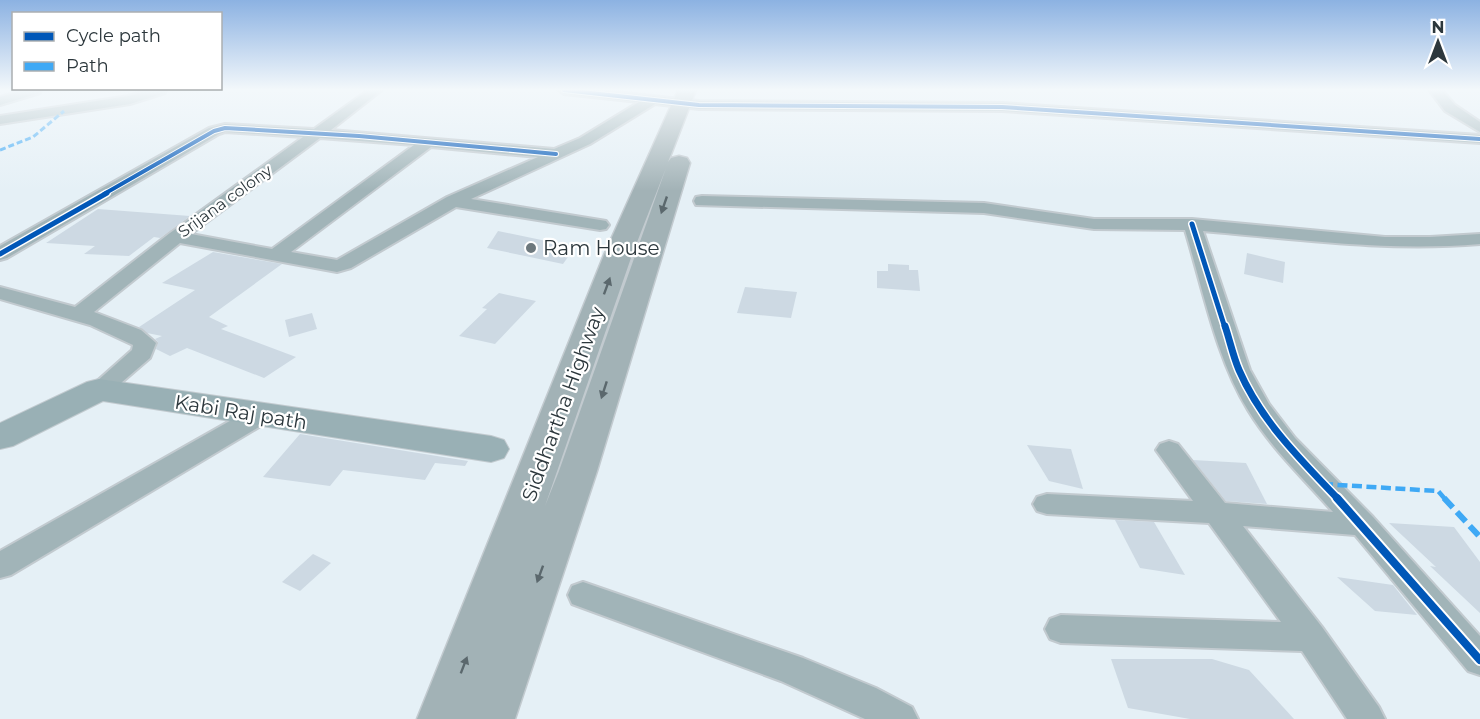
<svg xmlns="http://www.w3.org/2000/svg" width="1480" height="719" viewBox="0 0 1480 719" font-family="Montserrat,sans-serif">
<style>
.building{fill:#cdd9e3}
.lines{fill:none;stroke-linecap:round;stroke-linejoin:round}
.street-casing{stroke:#c2cacf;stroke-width:4}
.secondary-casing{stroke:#c2cacf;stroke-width:2}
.highway-casing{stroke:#c2cacf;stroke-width:3}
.street{fill:#a1b4b8;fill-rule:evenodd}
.secondary{fill:#99b0b5;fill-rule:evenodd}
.highway{fill:#a2b2b6;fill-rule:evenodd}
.quiet-far2{stroke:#3fa9f5;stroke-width:3;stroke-dasharray:6 3;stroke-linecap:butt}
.quiet-far1{stroke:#3fa9f5;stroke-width:4.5;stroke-dasharray:10 4.5;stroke-linecap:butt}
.quiet{stroke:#3fa9f5;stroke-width:6;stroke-dasharray:13 6;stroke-linecap:butt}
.cycleway-far3-casing{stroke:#fff;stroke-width:6}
.cycleway-far2-casing{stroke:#fff;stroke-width:8}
.cycleway-far1-casing{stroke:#fff;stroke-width:10}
.cycleway-casing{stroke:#fff;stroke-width:12}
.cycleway-far3{stroke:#0057b8;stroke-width:4}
.cycleway-far2{stroke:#0057b8;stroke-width:5}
.cycleway-far1{stroke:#0057b8;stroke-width:7}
.cycleway{stroke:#0057b8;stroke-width:8}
.oneway{fill:#5b686d}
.poi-dot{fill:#6d787d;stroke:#fff;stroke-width:2}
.labels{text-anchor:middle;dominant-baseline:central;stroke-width:4.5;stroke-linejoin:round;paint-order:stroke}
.far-street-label{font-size:16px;fill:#2c373c;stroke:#fff}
.poi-label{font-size:20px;fill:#2c373c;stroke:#fff;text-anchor:start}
.street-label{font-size:20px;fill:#2c373c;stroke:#fff}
</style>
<rect width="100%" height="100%" fill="#e5f0f6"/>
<g class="building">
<polygon points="98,209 190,216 160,238 154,237 129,256 84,254 95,246 46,243"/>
<polygon points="498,231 575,247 563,264 487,248"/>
<polygon points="213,252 282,264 209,317 228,326 221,329 296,357 264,378 187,348 170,356 156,349 158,342 155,339 162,336 147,333 139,327 195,290 162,283"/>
<polygon points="1247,253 1285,262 1283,283 1244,274"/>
<polygon points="888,264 909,265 909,270 918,270 920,291 877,288 877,271 888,271"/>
<polygon points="745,287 797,292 791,318 737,313"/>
<polygon points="499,293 536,301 495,344 459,336 487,309 482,308"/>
<polygon points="312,313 317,329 289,337 285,320"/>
<polygon points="300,434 468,461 465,466 435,463 425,480 343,470 330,486 263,477"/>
<polygon points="1027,445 1071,449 1083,489 1049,481"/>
<polygon points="1193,460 1246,463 1267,504 1226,501"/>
<polygon points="1115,520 1154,522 1185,575 1140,568"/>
<polygon points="1389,523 1454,527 1480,562 1480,613 1430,566 1436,567"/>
<polygon points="313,554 331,563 300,591 282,582"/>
<polygon points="1337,577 1393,585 1417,615 1375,611"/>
<polygon points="1111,659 1212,659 1249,670 1294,719 1190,719 1128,708"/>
</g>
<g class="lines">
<defs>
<g id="street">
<polygon points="22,90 41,90 40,93 0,105 0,97"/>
<polygon points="148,90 166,90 165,93 130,104 0,124 0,116 128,96"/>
<path d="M368,90H382L331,130L554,149L580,138L639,102L564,94L558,90H598L699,101L1002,103L1480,135V143L1002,111L699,109L655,104L590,144L471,199L600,220L606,221L609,225L606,229L600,230L456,207L351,268L337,272L180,243L94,312L141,330L156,343L150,358L107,395L99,398L91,395L87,390L132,350L133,345L90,325L0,299V287L75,307L170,233L303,137L225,132L219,134L7,258L0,260V246L209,128L225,124L314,129ZM320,138L414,145L272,249L191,234ZM431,147L538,157L447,197L337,260L291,252Z"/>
<polygon points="1429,90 1442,90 1455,105 1480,122 1480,132 1445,111"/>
<path d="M702,196L984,203L1094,219H1192L1385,237H1430L1480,234V244C1387,252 1296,239 1203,231L1250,370L1269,404L1295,438L1373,517L1480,636V675L1468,671L1355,535L1243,526L1322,627L1379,707L1385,719H1347L1302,651L1061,643L1050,639L1045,629L1050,619L1061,615L1281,622L1209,523L1047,514L1037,511L1033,504L1037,497L1047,494L1193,501L1156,450L1160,444L1169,441L1178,444L1225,503L1333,512C1304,479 1271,448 1248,410C1216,358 1203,289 1185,230L1094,229L984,213L696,205L694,201L696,197Z"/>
<polygon points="260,407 269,409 272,415 269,421 11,575 0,578 0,551 251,409"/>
<polygon points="583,582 803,658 876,688 912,707 918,719 865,719 781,681 572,604 568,595 572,586"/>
</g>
<polygon id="secondary" points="99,379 491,436 504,440 509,449 504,458 491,462 103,401 13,446 0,449 0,423 87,382"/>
<path id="highway" d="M678,90H696L668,162L671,158L679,156L687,158L690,163L597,471L515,719H417L604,255ZM666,168L559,471L545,506L632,255Z"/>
</defs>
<use href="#street" class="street-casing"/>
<use href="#secondary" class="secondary-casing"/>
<use href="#highway" class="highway-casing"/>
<use href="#street" class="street"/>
<use href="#secondary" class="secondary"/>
<use href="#highway" class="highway"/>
<polyline class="quiet-far2" points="0,150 33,137 64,111"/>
<polyline class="quiet-far1" points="1323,484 1438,491 1445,499"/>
<polyline class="quiet" points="1444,498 1480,537"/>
<defs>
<g id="cycleway-far3">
<polyline points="564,90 699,105 1002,107 1480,139"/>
<polyline points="104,194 214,131 225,128 359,136 556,154"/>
</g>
<g id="cycleway-far2">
<polyline points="1192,224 1225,328"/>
<polyline points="0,254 107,193"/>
</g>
<path id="cycleway-far1" d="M1225,326C1230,341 1233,356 1239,370C1261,421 1301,460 1338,499"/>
<polyline id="cycleway" points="1337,498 1480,660"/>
</defs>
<use href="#cycleway-far3" class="cycleway-far3-casing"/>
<use href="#cycleway-far2" class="cycleway-far2-casing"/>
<use href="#cycleway-far1" class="cycleway-far1-casing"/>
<use href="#cycleway" class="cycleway-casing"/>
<use href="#cycleway-far3" class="cycleway-far3"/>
<use href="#cycleway-far2" class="cycleway-far2"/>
<use href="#cycleway-far1" class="cycleway-far1"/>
<use href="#cycleway" class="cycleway"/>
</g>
<defs><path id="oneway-solid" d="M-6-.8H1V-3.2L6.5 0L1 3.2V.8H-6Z" transform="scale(1.5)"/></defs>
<g class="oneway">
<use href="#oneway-solid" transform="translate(664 205) rotate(109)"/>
<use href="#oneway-solid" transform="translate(607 286) rotate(-70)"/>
<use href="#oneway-solid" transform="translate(604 390) rotate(108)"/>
<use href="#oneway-solid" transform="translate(540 574) rotate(110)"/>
<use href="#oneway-solid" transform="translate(464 665) rotate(-69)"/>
</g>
<linearGradient id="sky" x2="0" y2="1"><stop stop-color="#8cb2e2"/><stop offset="0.47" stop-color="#f3f8fb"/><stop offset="1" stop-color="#f3f8fb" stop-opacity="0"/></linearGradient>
<rect width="1480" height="191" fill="url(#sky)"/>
<circle class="poi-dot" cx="531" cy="248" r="6"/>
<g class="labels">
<g class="far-street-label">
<text transform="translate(225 201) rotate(-36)">Srijana colony</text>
</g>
<g class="poi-label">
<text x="543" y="248">Ram House</text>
</g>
<g class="street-label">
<text transform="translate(563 404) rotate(-70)">Siddhartha Highway</text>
<text transform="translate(241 412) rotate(9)">Kabi Raj path</text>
</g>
</g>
<rect x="12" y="12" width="210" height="78" fill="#ffffff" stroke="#abafb1" stroke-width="1.5"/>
<rect x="24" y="32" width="30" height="9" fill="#0057b8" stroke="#abafb1" stroke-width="1.5"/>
<text x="66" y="42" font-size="18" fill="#2c373c">Cycle path</text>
<rect x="24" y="62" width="30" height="9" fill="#3fa9f5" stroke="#abafb1" stroke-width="1.5"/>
<text x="66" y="72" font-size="18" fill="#2c373c">Path</text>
<g transform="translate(1438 42)" stroke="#ffffff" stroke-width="4.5" paint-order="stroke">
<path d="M0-4.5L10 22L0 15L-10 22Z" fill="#2c373c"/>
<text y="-9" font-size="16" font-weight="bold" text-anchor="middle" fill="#2c373c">N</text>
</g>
</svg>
